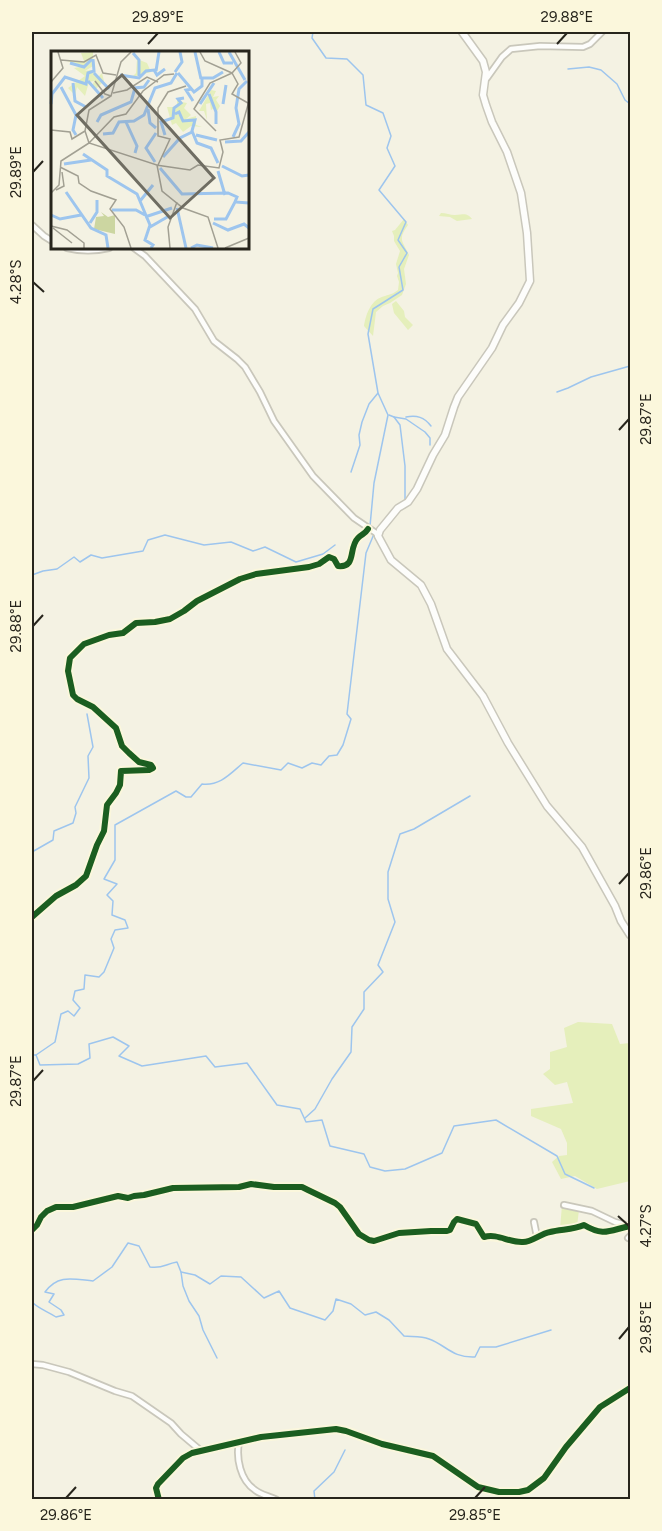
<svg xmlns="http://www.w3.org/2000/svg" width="662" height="1531" viewBox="0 0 662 1531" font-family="Figtree,sans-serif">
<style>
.green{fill:#e5efbb}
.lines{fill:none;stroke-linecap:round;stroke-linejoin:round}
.stream{stroke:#9dc5ee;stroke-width:1.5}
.minor-casing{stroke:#c9c7bb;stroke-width:8}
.major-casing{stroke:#c9c7bb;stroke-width:9}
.minor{stroke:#fdfdfb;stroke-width:4.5}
.major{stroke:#fdfdfb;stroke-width:6}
.cycleway-casing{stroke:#fbf7dc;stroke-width:10}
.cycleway{stroke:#1b5e20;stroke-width:6}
.ticks{fill:none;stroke:#27251c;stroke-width:2}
.inset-river{fill:none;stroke:#9dc5ee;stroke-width:3}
.inset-road{fill:none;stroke:#a2a093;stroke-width:1.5}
.view{fill:#6f6d62;fill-opacity:0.15;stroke:#6f6d62;stroke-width:3}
.inset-edge{fill:none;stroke:#27251c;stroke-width:3}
.neatline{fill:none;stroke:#27251c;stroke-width:2}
.ticks-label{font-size:15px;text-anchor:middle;fill:#27251c}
</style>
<rect width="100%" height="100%" fill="#f4f2e3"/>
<g class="green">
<path d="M441,213C446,213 450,215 455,215C464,215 466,212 472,219L457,221L450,217L439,216Z"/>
<path d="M404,219L408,225C397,240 403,241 409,255L404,269L406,284L402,295L390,303L383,306L376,312L373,336L364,326C366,314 371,299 385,296C391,294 393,294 398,290L399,282L397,276L398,273L396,264L400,251L394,241V236L392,231L395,230Z"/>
<polygon points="396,301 404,311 405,317 413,325 408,330 394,313 392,304"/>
<polygon points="578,1022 612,1024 620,1044 630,1043 630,1181 597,1189 575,1176 561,1179 552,1162 559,1156 567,1155 567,1143 561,1129 531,1116 531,1109 573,1103 567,1082 555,1085 543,1074 550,1069 550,1052 567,1047 564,1028"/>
<polygon points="562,1205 579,1210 577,1226 560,1229"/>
</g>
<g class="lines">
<g class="stream">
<polyline points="313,32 312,38 326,58 347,59 363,75 366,105 383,113 391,136 387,148 395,166 379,190 406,222 398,240 407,253 399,267 403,290 373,309 368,334 378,393 388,415 374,483 370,526"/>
<polyline points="568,69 589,67 601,70 617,84 625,100 630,104"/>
<polyline points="557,392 568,388 591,377 630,366"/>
<polyline points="389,415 394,417 400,425 405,466 405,499"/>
<polyline points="394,417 406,419 425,432 430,438 430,445"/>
<path d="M406,417C417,415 424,417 431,426"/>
<polyline points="351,472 360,445 359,435 362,422 369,404 378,393"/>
<polyline points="32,575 43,571 57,569 74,557 80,562 91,555 102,558 143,551 148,540 165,535 204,545 231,542 253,551 265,547 296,562 323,554 335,545"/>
<polyline points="32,852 53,840 54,831 73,823 76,813 75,807 89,778 88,756 93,747 87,714"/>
<polyline points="32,1055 36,1055 40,1065 78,1064 90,1058 89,1044 113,1037 129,1046 119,1056 142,1066 206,1056 215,1067 247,1063 277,1105 300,1109 306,1122 322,1120 330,1146 364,1154 370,1167 385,1171 405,1169 442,1153 454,1126 496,1120 557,1156 565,1174 594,1188"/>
<path d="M36,1055L55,1042L61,1014L68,1011L74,1016L80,1008L73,1000L75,991L84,989L85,975L99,977L104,972L114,948L111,939L115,930L128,928L125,920L112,915L113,901L107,895L117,884L104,879L115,860V825L176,791L186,797H191L202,784C220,786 230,774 243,763L281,770L288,763L302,768L312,763L321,765L329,756L337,755L343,745L351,719L347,714L366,553L374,534L372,532"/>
<polyline points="305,1118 315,1109 332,1079 351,1052 352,1027 364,1009 364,992 383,972 378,965 395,922 388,899 388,872 400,834 414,829 470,796"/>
<polyline points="181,1272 183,1286 189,1301 199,1316 203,1330 217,1358"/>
<path d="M32,1302C39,1309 47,1311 56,1317L64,1315L61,1310L49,1302L54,1294L45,1292C58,1274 73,1279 93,1281L112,1267L128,1243L139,1246L150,1267C163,1269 165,1264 177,1262L181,1272L195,1275L210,1284L221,1276L241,1277L264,1298L279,1291L290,1308L325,1320L333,1311L336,1299L351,1304L365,1315L376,1312L389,1320L404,1336C411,1337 421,1336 429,1339C446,1345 452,1358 475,1357L480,1347H496L551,1330"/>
<polyline points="315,1500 314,1491 334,1472 345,1450"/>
</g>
<defs>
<g id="minor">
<polyline points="487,78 502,57 511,49 540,46 583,47 590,44 602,32"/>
<polyline points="32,225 44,236 52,241"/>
<path d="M67,248C80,251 96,251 109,248"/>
<polyline points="134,248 145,256 195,309 214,341 237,359 245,367 260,392 274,421 313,476 354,518 376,533 379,538"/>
<path d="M32,917L56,896L76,885L86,876L97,845L104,831L107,805L116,793L120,785L121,771L149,770L153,768L151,765L139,762L129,753L122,746L116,728L93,707L77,699L73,695L68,671L70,658L84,644L109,635L123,633L136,623L155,622L170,619L184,611L197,601L240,579L256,574L309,567L319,564L329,557L334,559L338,566C357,568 348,548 358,538C362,534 365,534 368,529"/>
<polyline points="564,1205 592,1211 615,1222 626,1225"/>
<polyline points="534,1222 537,1237"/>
<path d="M32,1230L37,1225L41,1217L47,1211L56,1207H73L118,1196L128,1198L134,1196L144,1195L173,1188L239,1187L251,1184L274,1187H302L308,1190L335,1203L340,1207L359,1234L369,1240L374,1241L399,1233L431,1231H447L450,1230L454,1222L457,1219L476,1224L484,1237C498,1233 509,1243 523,1242C532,1242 540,1234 550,1232C561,1229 573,1230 584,1225C604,1237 610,1230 630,1226"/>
<polyline points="628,1238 630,1236"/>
<polyline points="32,1364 43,1365 69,1372 115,1391 132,1396 171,1423 181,1434 200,1450"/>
<path d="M239,1442C236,1458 240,1480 255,1490C261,1495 270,1496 277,1500"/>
<polyline points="159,1500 156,1488 158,1484 183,1458 192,1453 261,1437 336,1429 346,1431 382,1444 433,1456 478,1487 499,1492 519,1492 528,1490 544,1478 566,1447 600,1407 630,1388"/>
</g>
<polyline id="major" points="462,32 483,61 486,72 483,95 486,105 492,122 507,152 521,193 527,233 530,281 519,303 503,325 492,348 458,397 454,407 445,435 433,455 417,489 408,502 398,508 380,530 378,536 391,560 421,585 431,604 447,649 483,696 508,743 547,806 582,847 615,906 621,921 630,935"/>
</defs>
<use href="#minor" class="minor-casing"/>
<use href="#major" class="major-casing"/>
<use href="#minor" class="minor"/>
<use href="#major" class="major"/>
<defs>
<g id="cycleway">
<path d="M32,917L56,896L76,885L86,876L97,845L104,831L107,805L116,793L120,785L121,771L149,770L153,768L151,765L139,762L129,753L122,746L116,728L93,707L77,699L73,695L68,671L70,658L84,644L109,635L123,633L136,623L155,622L170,619L184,611L197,601L240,579L256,574L309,567L319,564L329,557L334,559L338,566C357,568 348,548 358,538C362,534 365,534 368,529"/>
<path d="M32,1230L37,1225L41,1217L47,1211L56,1207H73L118,1196L128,1198L134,1196L144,1195L173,1188L239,1187L251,1184L274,1187H302L308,1190L335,1203L340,1207L359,1234L369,1240L374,1241L399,1233L431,1231H447L450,1230L454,1222L457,1219L476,1224L484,1237C498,1233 509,1243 523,1242C532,1242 540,1234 550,1232C561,1229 573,1230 584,1225C604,1237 610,1230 630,1226"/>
<polyline points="159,1500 156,1488 158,1484 183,1458 192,1453 261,1437 336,1429 346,1431 382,1444 433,1456 478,1487 499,1492 519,1492 528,1490 544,1478 566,1447 600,1407 630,1388"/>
</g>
</defs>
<use href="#cycleway" class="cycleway-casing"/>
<use href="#cycleway" class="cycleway"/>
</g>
<path class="ticks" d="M148,44L158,33M557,44L567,33M33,172L43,161M33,282L44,292M619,430L629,419M33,626L43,615M619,884L629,873M33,1081L43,1070M618,1216L629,1226M619,1339L629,1327M66,1498L76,1487M475,1498L485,1487"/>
<g transform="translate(51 51)">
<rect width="198" height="198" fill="#f4f2e3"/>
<path d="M42,1V15L34,20L40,19L47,26L51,22L53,30L45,38L41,36L43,30L38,31L34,45L26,36L24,44L17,37L34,25L23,17L35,15L16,10H33L30,2ZM86,8L96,12L100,21L81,26L85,22ZM160,39L165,40L162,46L168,45L165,49L169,55L165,62L163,57L160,59L159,52L155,53L156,69L153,60H148ZM126,50L136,52L133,57L140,64L135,68L145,65V74L151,76L140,75L132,81L125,72L121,74L116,56H126Z" fill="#e5efbb"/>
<path d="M50,161L57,166L64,164V183L43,178L45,166L53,165Z" fill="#ccd6a1"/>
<path class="inset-river" d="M144,1L150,28M168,1L173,12H182M178,1L194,29M82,2L88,9V25M19,12L33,16L41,8M105,20L108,1M124,21L131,11L129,1M43,22L58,38M127,22L143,41L151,35V27H162L172,21M69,24L88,27L95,20L103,19L106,24L114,18M37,30L52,47M22,32L24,50L35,56M10,36L25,64L22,79L25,84M141,38L135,39L142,50M158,43L165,61V73M0,53L1,43L14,26L35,33L37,22L43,20L42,8M149,53L163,32M172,53L175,34M97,58L99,72L105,77M124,63L128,61L132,70L144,69L141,80L146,92L160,97L167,112M46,71L50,64L80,51L84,37L93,36L98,29M75,71L86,95L84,102M52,83L62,82L68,71L83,70L93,64L104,37L120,32L126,22M114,84L110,71L122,67L123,57L130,52L127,48L133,47M145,84L166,89M182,86L188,73L185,57L188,38L196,30M174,91L190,90L198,81M32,103L56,119V125L86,143L99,174L94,189L102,194L100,197M112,106L129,87L141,81M104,111L95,97L105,82M13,113L40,109M171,115L191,125L198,124M109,117L131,143L177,142L186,146L184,151L198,152M167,120L174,144M15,141L40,177L55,184L57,197M89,150L102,134M126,157L135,197M61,159H85L94,164M0,164L9,168L30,164M94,166L121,157M163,168H175L184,151M39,172L46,161V149M162,172L177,179L193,173L198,177M99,176L118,165M140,197L146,194L162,197"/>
<path class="inset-road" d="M149,1L154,10L181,22L190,12L184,1M10,9L33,11L45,4L52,22L65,24M44,30L54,43L60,45M0,31L12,17L7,1M62,42L76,39L96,26L107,31M0,79L19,81L21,88L34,80L38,92L106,114L111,140L132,157L157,166L167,197M34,80L38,59L60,45L70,11L80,1M165,80L143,58L159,32L181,22L187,33L181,43L197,52M38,92L63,66L75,63L92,40L113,24L123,23M105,114L139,119L147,114L168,117L172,101L169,89L188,86L198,50M107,114L119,88L107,85V57L117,41L135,35M9,116L27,125L28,132L40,140L65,149L59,158L73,176L80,197M5,139L13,135L11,121M0,142L8,134L10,110L38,92M0,175L16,179L33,192V197M2,177L21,192M119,197L117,176L126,151M174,197L198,187"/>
<path class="view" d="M71,24L163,127L119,167L26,64Z"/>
<rect width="198" height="198" class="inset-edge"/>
</g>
<rect width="662" height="1531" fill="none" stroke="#fbf7dc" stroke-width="66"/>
<rect x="33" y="33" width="596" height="1465" class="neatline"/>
<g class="ticks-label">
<text x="158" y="22">29.89°E</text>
<text x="567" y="22">29.88°E</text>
<text transform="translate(16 172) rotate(-90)" y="5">29.89°E</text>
<text transform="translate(16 282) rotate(-90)" y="5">4.28°S</text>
<text transform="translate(646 419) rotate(-90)" y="5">29.87°E</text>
<text transform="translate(16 626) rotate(-90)" y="5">29.88°E</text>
<text transform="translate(646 873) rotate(-90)" y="5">29.86°E</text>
<text transform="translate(16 1081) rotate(-90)" y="5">29.87°E</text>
<text transform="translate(646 1226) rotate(-90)" y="5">4.27°S</text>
<text transform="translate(646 1327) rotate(-90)" y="5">29.85°E</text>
<text x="66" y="1520">29.86°E</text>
<text x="475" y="1520">29.85°E</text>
</g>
</svg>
